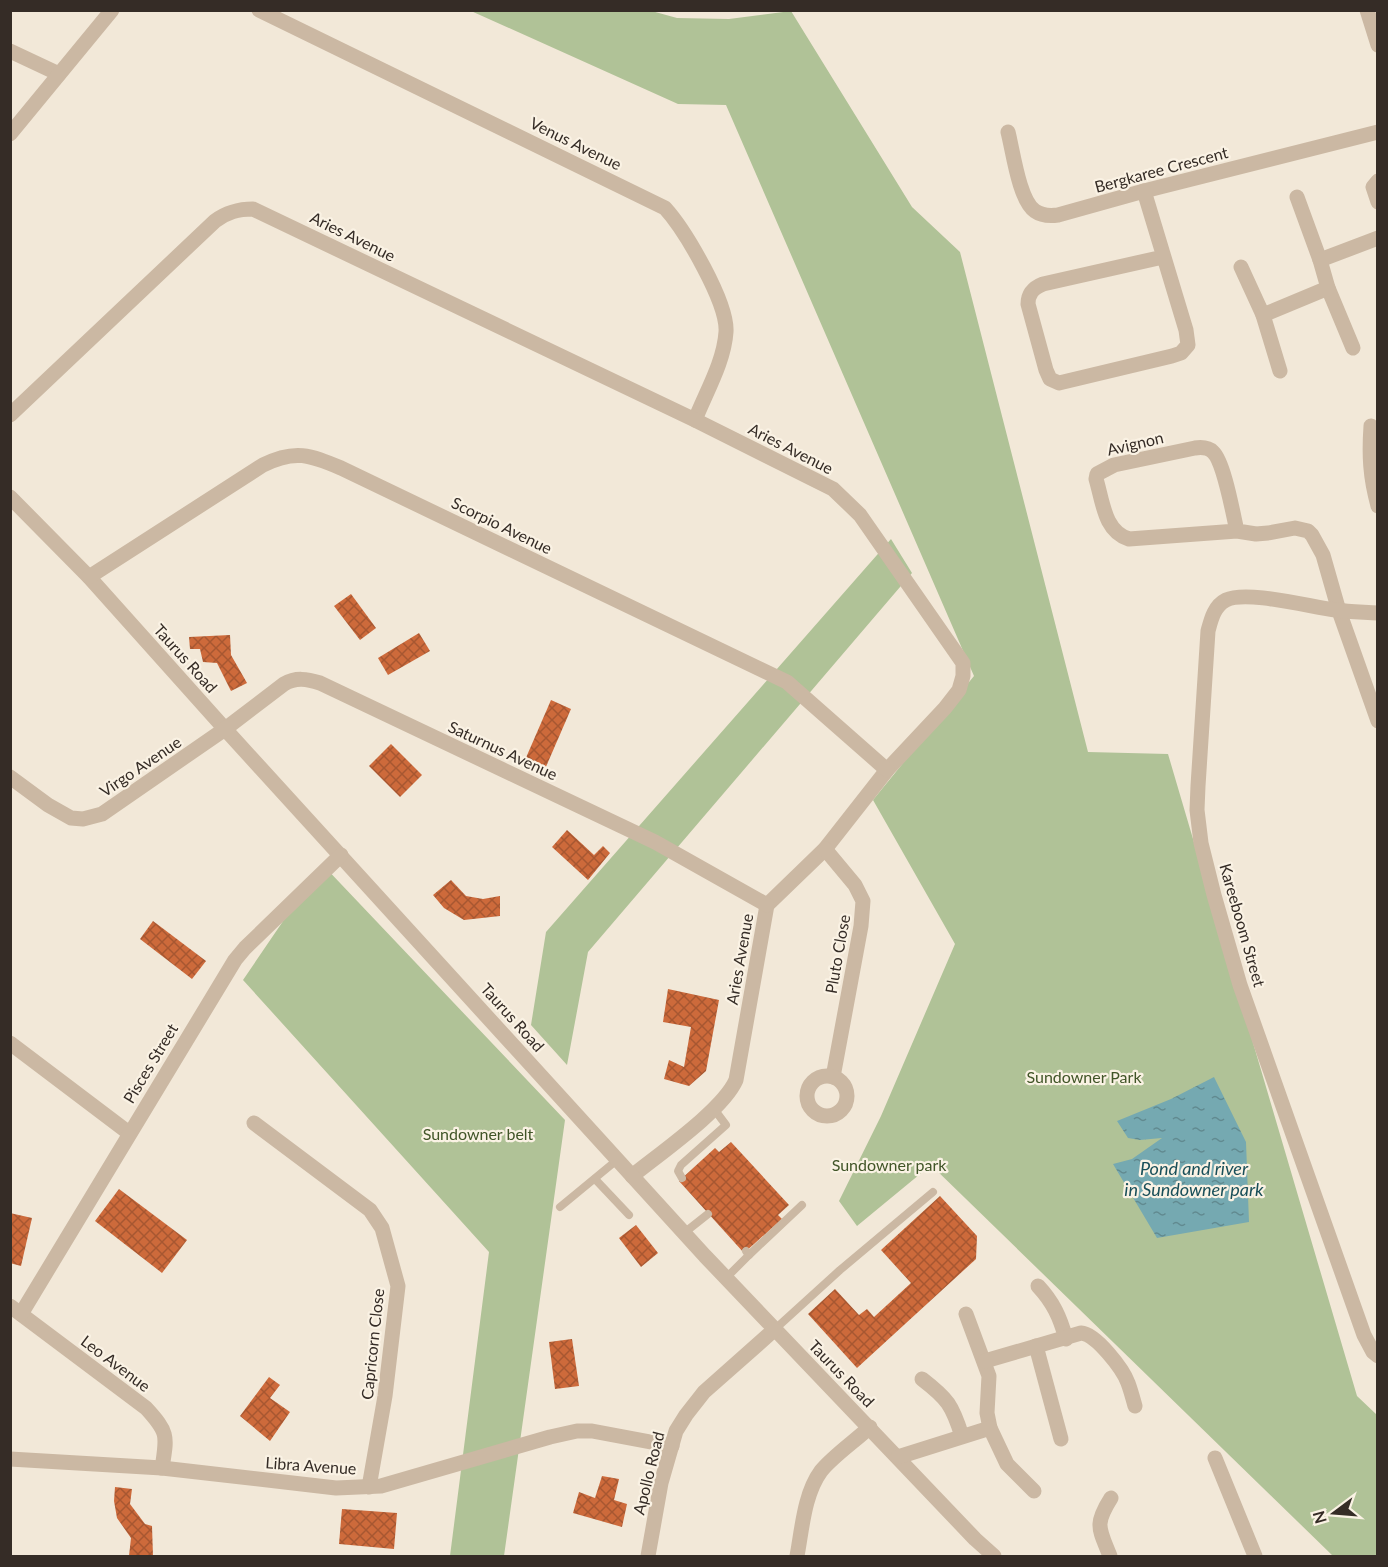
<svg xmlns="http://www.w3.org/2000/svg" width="1388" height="1567" viewBox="0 0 1388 1567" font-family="Lato,sans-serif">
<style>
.green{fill:#b0c297}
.water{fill:url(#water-ripples)}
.building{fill:url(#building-cross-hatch)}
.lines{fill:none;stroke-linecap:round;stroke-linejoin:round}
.lane{stroke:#cbb8a3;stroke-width:8}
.street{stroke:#cbb8a3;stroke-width:15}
.labels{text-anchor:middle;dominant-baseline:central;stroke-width:4.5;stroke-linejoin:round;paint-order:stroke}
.street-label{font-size:16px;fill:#352c26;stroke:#faf2e4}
.park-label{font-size:16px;fill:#415528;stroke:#faf2e4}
.water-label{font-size:18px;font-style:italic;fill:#194f59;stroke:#faf2e4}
</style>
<defs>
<pattern id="water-ripples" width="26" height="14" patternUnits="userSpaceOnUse" patternTransform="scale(1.5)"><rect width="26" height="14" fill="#75a9b1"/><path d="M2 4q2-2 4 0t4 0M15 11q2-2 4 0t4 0" fill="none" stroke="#618a90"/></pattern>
<pattern id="building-cross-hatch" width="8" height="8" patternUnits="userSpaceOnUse" patternTransform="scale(1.5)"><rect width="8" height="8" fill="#cd6a3b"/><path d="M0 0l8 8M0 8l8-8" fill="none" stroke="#a75731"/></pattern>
</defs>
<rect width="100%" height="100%" fill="#f2e8d8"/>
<g class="green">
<polygon points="648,10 677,18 729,19 791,11 912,207 960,252 1088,752 1168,754 1357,1396 1377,1415 1377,1556 1333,1556 931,1165 857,1226 839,1201 881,1116 955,944 873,800 974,676 726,105 678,104 471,11"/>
<polygon points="891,539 912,573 588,952 567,1065 531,1025 546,932"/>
<polygon points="322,864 565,1120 504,1556 450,1556 489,1252 243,980"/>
</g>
<polygon class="water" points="1214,1077 1246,1142 1249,1222 1157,1238 1113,1164 1132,1159 1162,1138 1140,1140 1128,1138 1117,1121 1171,1099"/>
<g class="building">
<polygon points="351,594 376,628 360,640 334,606"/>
<polygon points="419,633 430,651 388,675 378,658"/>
<polygon points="230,635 231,655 247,683 231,691 217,663 203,662 200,649 190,649 189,637"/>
<polygon points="551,700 571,709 545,769 525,760"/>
<polygon points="391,744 422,775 400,797 369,766"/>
<polygon points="567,830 594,855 603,846 610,853 588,880 552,847"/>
<polygon points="451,880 466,896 483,899 500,896 500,916 464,920 444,908 433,895"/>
<polygon points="153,921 206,961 192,979 140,939"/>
<polygon points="668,989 719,1000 706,1071 689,1086 664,1079 669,1060 684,1067 691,1027 663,1022"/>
<polygon points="731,1142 789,1205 778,1215 782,1219 744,1253 679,1181 715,1148 719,1152"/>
<polygon points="119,1189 187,1240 162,1273 95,1221"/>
<polygon points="940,1196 977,1236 976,1259 857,1368 808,1314 835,1289 859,1315 867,1309 874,1317 911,1283 881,1250"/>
<polygon points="10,1213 32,1218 21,1266 10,1263"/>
<polygon points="636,1225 658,1253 641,1267 619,1238"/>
<polygon points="572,1339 579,1386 555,1389 549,1342"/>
<polygon points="269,1377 280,1385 270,1398 290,1412 270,1441 240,1416"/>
<polygon points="602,1476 619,1479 614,1500 627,1504 622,1527 573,1513 579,1492 595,1498"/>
<polygon points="115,1487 132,1489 130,1504 145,1524 152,1526 153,1556 129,1556 131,1538 117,1518 114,1501"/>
<polygon points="342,1509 397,1513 394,1549 339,1544"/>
</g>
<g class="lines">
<g class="lane">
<polyline points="682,1178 678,1171 681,1165 726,1125 714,1109"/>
<polyline points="595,1179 629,1215"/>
<polyline points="560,1207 617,1160"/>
<polyline points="684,1233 708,1214"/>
<polyline points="746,1251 749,1255 802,1205"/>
<polyline points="726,1278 749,1255"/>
<polyline points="774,1330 840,1270 933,1192"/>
</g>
<g class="street">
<path d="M259,10L665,208C685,230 728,303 726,332C724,362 706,392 695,420"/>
<polyline points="1367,10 1378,45"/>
<polyline points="10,51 59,74"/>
<path d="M1008,132C1013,151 1019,200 1035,211C1042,216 1050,216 1058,215L1144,191L1378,132"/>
<polyline points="10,134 112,10"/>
<polyline points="1378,181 1373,187 1378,202"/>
<path d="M1144,191L1186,330L1188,345L1181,353L1172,356L1059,383L1050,379L1046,370L1028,304C1028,294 1033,288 1043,284L1163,257"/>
<polyline points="1297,197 1320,260"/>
<polyline points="1241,267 1263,315"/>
<polyline points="1328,288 1353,348"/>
<polyline points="1280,371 1263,315 1328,288 1320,260 1378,238"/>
<path d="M10,415L215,221C227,212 238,209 253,209L695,420L833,489L860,515L963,663V676L959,690L945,708L887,770L825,849L767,905L736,1080C723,1110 659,1154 632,1176"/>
<path d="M1371,426C1369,455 1370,477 1378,506"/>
<polyline points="10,497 89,577 225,729 705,1256 975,1539 994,1556"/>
<path d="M1237,531C1233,514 1224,462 1213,452C1208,447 1202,447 1195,448L1114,465L1097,474L1096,479C1103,502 1104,531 1129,539L1237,531L1256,534L1268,533L1295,528L1308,531L1312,535L1323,555L1339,611L1378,721"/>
<path d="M89,577L263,465C295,449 310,455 341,468L787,682L887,770"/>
<path d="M1378,613C1364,612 1349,612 1336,610C1311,607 1247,590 1226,600C1214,606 1211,620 1208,631L1198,786L1197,810L1201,843L1214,895L1240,985L1364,1335L1373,1352L1378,1356"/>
<path d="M10,777L48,805L71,818L83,819L102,814L225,729L284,684C296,677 307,679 320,683L655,842L767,905"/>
<polyline points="825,849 855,885 863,901 861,926 833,1077"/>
<polyline points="10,1043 129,1133"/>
<circle cx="827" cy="1096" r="20"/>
<polyline points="254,1123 370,1210 382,1228 398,1286 385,1396 369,1487"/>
<path d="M1038,1286C1053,1302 1060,1317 1066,1339"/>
<path d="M10,1306L146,1408C169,1433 167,1436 162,1468"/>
<polyline points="21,1314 235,960 245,948 341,855"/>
<polyline points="966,1314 989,1376 987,1413 990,1428"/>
<polyline points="1036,1346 1061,1439"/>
<path d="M985,1361L1081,1333C1096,1334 1123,1369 1128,1383C1131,1391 1133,1399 1135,1406"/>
<path d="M922,1379C948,1399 952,1405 962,1436"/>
<polyline points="898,1457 990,1428 1007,1464 1034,1491"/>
<polyline points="1215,1458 1255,1556"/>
<polyline points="10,1459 162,1468 336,1488 381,1486 550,1437 577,1431 592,1431 672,1446"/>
<polyline points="648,1556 661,1483 676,1431 686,1415 704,1392 774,1330"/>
<path d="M797,1556C802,1530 804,1494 821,1471C833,1456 855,1441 870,1427"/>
<path d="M1110,1556C1099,1528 1094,1525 1111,1498"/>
</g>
</g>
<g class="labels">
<g class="street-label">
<text transform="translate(576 143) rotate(26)">Venus Avenue</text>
<text transform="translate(1161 169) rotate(-15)">Bergkaree Crescent</text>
<text transform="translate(353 236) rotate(26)">Aries Avenue</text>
<text transform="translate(1135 443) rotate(-13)">Avignon</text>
<text transform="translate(791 448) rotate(27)">Aries Avenue</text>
<text transform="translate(502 525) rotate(26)">Scorpio Avenue</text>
<text transform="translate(186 658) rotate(48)">Taurus Road</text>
<text transform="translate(503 750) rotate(25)">Saturnus Avenue</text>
<text transform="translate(140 766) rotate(-34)">Virgo Avenue</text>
<text transform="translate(1243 925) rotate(74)">Kareeboom Street</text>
<text transform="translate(837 954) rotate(-80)">Pluto Close</text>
<text transform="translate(739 959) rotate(-80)">Aries Avenue</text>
<text transform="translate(513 1017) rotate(48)">Taurus Road</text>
<text transform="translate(150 1063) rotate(-59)">Pisces Street</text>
<text transform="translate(372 1344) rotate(-84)">Capricorn Close</text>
<text transform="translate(116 1363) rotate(37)">Leo Avenue</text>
<text transform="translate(842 1373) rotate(46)">Taurus Road</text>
<text transform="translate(311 1465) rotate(4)">Libra Avenue</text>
<text transform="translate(648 1473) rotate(-76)">Apollo Road</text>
</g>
<g class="park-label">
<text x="1084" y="1076">Sundowner Park</text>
<text x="478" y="1133">Sundowner belt</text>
<text x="889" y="1164">Sundowner park</text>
</g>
<g class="water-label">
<text x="1194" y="1168">Pond and river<tspan x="1194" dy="21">in Sundowner park</tspan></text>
</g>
</g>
<rect width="1388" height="1567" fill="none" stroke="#352c26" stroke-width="24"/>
<g transform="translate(1334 1513) rotate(254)" stroke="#faf2e4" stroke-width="4.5" paint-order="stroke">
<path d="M0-4.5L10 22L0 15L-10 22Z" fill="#352c26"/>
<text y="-9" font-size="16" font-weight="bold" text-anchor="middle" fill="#352c26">N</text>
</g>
</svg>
